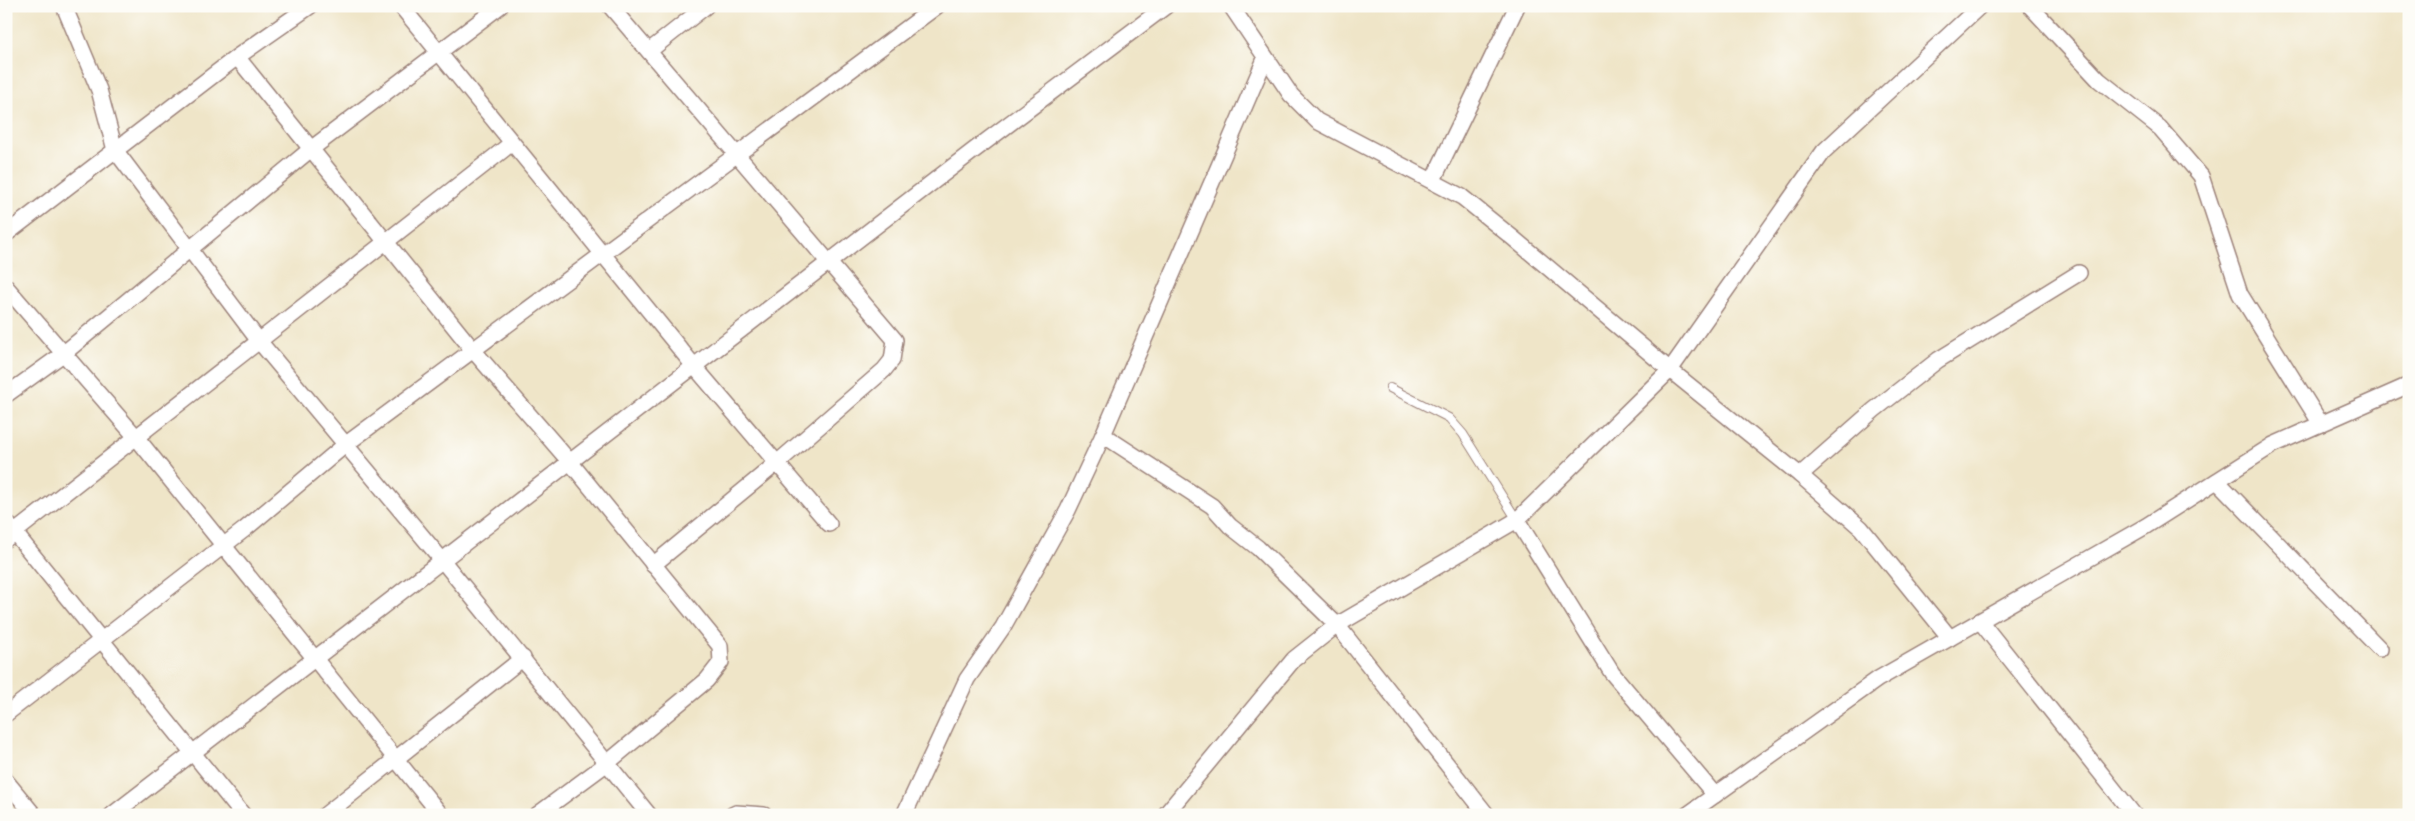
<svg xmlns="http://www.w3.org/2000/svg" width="2415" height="821" viewBox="0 0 2415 821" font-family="Sriracha,sans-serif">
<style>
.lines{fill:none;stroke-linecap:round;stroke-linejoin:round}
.service-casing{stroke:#9c827a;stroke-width:10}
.minor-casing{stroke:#9c827a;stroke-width:18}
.service{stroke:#fff;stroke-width:8}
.minor{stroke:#fff;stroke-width:15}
</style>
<rect width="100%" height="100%" fill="#fdfcf7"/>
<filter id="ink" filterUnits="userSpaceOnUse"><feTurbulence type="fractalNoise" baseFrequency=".02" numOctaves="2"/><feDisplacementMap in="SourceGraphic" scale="10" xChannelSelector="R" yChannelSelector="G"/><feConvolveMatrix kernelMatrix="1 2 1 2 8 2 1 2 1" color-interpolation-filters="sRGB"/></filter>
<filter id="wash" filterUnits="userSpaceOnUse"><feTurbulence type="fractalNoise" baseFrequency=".0096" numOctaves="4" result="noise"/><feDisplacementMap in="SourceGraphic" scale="20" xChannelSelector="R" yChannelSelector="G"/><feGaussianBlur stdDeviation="1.12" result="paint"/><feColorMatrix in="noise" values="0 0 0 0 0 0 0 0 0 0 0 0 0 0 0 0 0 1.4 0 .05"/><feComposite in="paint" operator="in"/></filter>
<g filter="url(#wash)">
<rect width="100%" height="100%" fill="#efe5c8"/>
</g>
<g filter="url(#ink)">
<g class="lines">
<defs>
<polyline id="service" points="1390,388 1449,418 1463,434 1517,520"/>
<g id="minor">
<polyline points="64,6 99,90 115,150 259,341 442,560 649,815"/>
<polyline points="401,6 694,366 829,524"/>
<polyline points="610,6 895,340 892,360 884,370 777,463 653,565"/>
<polyline points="1231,6 1291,95 1317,121 1462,197 1513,238 1670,370 1800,475 1861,528 1950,638"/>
<polyline points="2030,6 2099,80 2160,128 2201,176 2240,294 2321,424"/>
<polyline points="649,51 706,6"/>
<polyline points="237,57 473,350 570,462 720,646 721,662 707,680 606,764 537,815"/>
<polyline points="1433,180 1517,6"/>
<polyline points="6,234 237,57 310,6"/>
<polyline points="6,287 136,437 441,815"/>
<polyline points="6,395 63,354 311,149 500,6"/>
<polyline points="1103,435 1212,506 1230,526 1258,548 1337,625 1487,815"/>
<polyline points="1800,475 1874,410 1938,360 2079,273"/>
<polyline points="2217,481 2380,649"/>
<polyline points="1517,520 1612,673 1715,795"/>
<polyline points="6,522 243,815"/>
<polyline points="6,539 512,143"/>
<polyline points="1980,621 2134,815"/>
<polyline points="6,714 245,529 345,445 937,6"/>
<polyline points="6,781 34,815"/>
<polyline points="112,815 973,151 1166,6"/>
<polyline points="325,815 523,658"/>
<polyline points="732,815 736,813 764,815"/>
<polyline points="904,815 967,679 1003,627 1068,510 1103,435 1265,59"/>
<polyline points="1165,815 1294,659 1337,625 1517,520 1670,370 1824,151 1980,6"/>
<polyline points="1687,815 1878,679 2146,526 2273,445 2409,385"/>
</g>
</defs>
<use href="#service" class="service-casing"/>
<use href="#minor" class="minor-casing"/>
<use href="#service" class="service"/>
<use href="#minor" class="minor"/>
</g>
</g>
<rect width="2415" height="821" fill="none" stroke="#fdfcf7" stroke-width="25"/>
</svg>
